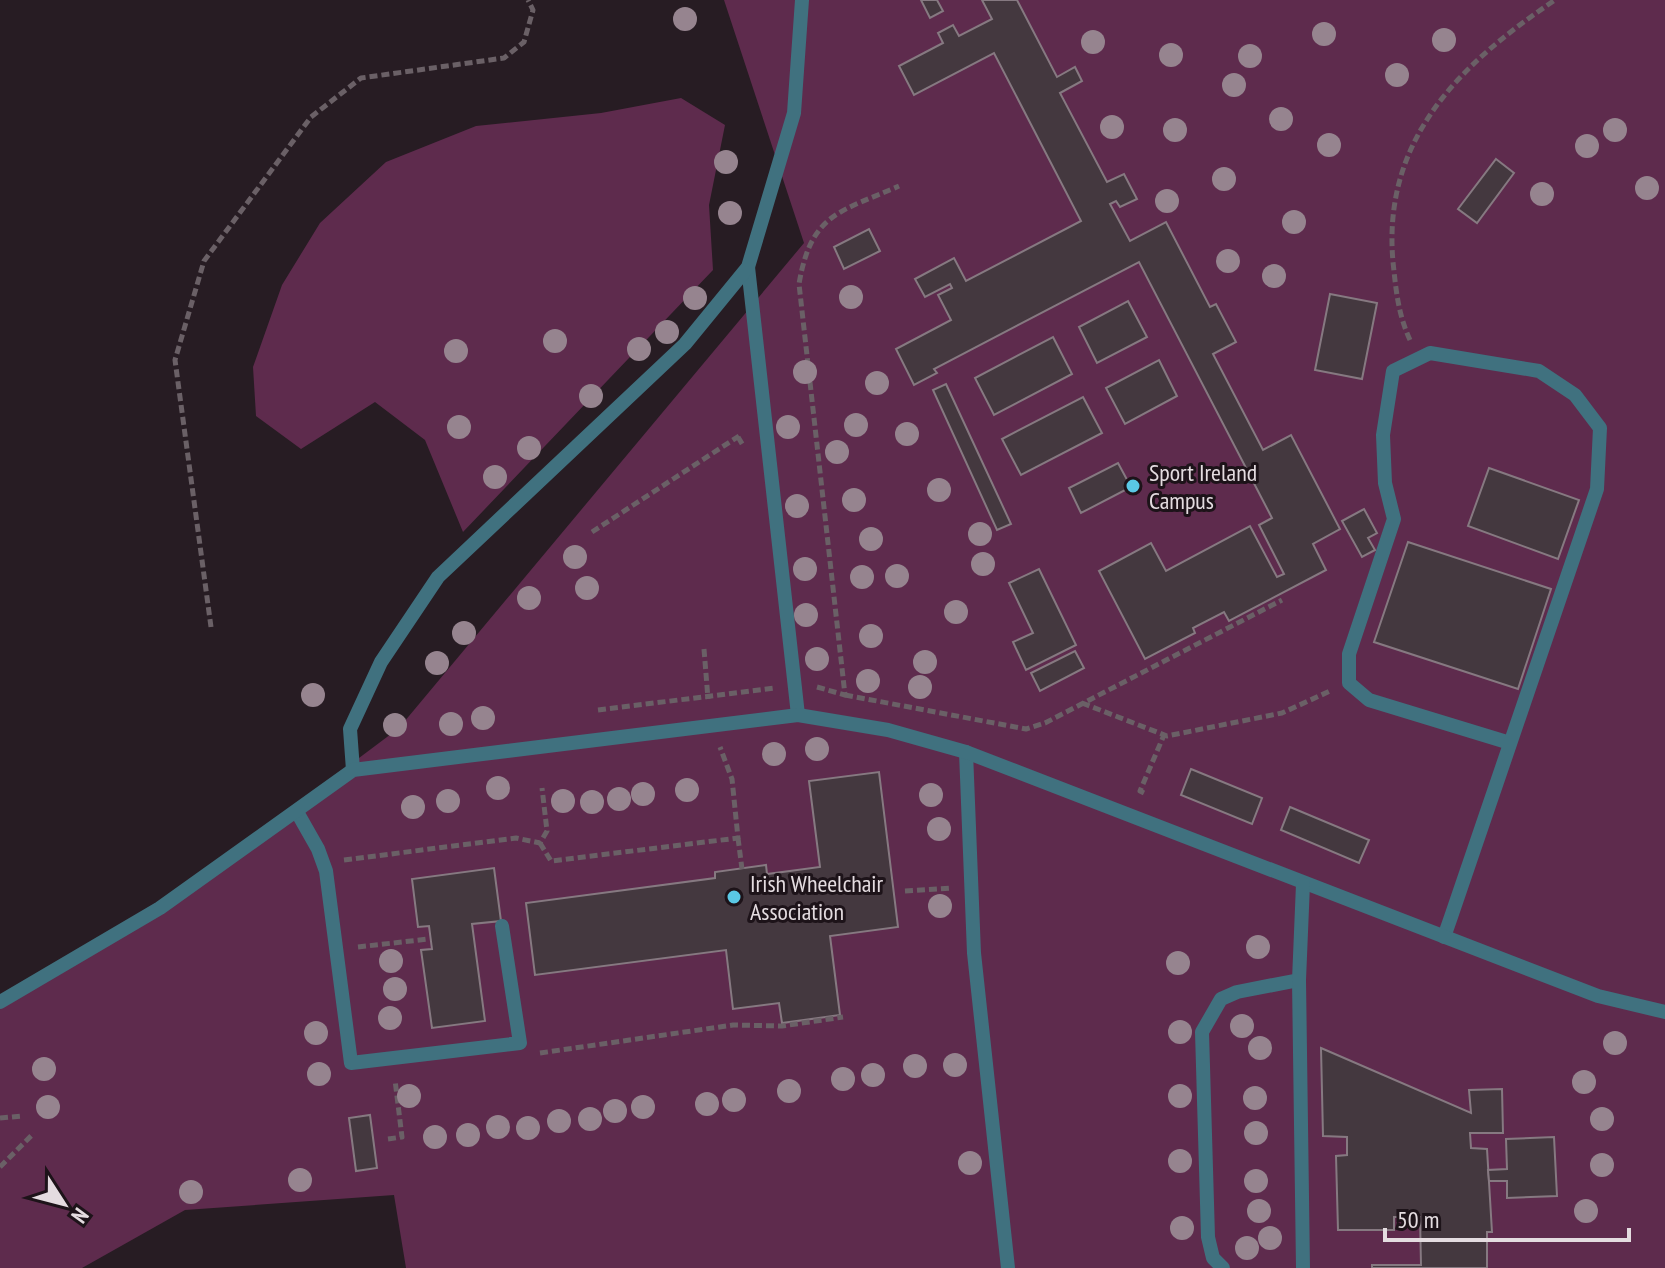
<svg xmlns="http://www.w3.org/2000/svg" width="1665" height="1268" viewBox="0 0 1665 1268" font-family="'PT Sans Narrow',sans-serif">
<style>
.green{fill:#5e2b4d}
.building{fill:#44383f;stroke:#867981;stroke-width:2}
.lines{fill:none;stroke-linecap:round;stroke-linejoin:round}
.path{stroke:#6a6066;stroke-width:5;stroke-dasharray:8 4;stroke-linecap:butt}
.lane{stroke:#40717f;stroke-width:14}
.tree{fill:#96848f}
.poi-dot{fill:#5ac8e5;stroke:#1d1319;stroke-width:3}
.labels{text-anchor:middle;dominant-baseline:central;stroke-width:6;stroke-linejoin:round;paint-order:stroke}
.poi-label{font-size:24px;fill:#e4dce0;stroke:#1d1319;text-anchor:start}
</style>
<rect width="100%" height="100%" fill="#271c23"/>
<g class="green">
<polygon points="724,0 1665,0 1665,1268 406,1268 394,1195 185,1210 82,1268 0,1268 0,997 207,872 399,728 804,243"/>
<polygon points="681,98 725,125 709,205 713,270 463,532 425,440 375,402 301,449 256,416 253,367 282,285 320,223 386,162 476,126 601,113"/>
</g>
<g class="building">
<polygon points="921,0 937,0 943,11 930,18"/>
<polygon points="982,0 1017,0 1057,77 1075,67 1082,81 1060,93 1107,182 1124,174 1137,199 1120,207 1116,201 1110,204 1130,241 1166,222 1210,307 1216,304 1236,342 1213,354 1263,450 1291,435 1340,529 1313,544 1326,570 1229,621 1224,612 1193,628 1195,633 1145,659 1099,571 1151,543 1166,571 1250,526 1277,577 1284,574 1259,525 1272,518 1139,262 934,369 937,373 914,385 896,349 951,320 938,295 952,288 950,284 925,297 915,279 954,258 966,281 1081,221 994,53 914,95 899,66 943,43 938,33 953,25 959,36 992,19"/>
<polygon points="1496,159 1514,173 1477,223 1458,209"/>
<polygon points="869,229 880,251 844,269 834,247"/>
<polygon points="1330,294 1377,303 1362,379 1315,370"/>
<polygon points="1128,301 1147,337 1097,363 1079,327"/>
<polygon points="1053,337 1072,374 994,415 975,378"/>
<polygon points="1159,360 1177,396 1125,424 1106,388"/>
<polygon points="946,384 1011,524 997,530 933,390"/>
<polygon points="1083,397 1102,433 1021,475 1002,439"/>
<polygon points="1118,463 1131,487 1081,513 1069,488"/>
<polygon points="1489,468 1579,500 1558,559 1468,526"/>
<polygon points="1364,509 1377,533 1368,538 1375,550 1362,557 1342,521"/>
<polygon points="1408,542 1551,589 1518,689 1374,642"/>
<polygon points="1039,569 1076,645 1026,670 1013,642 1033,633 1009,583"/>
<polygon points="1075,651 1084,668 1040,691 1031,673"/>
<polygon points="1191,769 1262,798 1252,824 1181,795"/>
<polygon points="879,772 898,927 830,936 840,1015 782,1023 779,1003 733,1009 726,950 535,975 526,903 715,878 715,872 766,865 767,874 820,867 809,781"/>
<polygon points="1290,807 1369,840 1359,863 1281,830"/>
<polygon points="494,868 501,921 472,924 485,1021 432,1028 421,950 432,949 429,926 418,927 412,879"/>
<polygon points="1321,1048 1471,1113 1469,1090 1502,1089 1503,1133 1470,1133 1471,1148 1487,1149 1492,1232 1487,1232 1487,1268 1372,1268 1372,1265 1421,1265 1420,1217 1394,1217 1394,1230 1338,1230 1336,1156 1347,1155 1347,1137 1323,1136"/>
<polygon points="370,1115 377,1168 356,1171 349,1118"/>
<polygon points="1554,1137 1557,1196 1507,1198 1507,1181 1489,1181 1488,1170 1507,1169 1506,1139"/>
</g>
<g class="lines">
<g class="path">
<path d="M1410,340C1398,314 1396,290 1393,262C1382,139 1460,64 1555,0"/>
<polyline points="738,437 744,447"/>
<polyline points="592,532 739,436"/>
<polyline points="211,627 175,360 204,261 311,117 361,78 504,58 524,42 533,10 528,0"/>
<polyline points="704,649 708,699"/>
<path d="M817,687L845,695L799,284C811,213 840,212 899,186"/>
<polyline points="845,695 1026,729 1045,723 1282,600"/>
<polyline points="1082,703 1167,736 1282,713 1330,691"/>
<polyline points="598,710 775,688"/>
<polyline points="1144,793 1140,791 1164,735"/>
<polyline points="738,838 742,869"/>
<polyline points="540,843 551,861 738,838 732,779 720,747"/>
<polyline points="344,860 516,838 540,843 547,831 542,788"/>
<polyline points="905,891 951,888"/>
<polyline points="358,947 428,939"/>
<polyline points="540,1053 733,1025 782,1026 843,1017"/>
<polyline points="0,1118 22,1116"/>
<polyline points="388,1139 402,1137 395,1080"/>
<polyline points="0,1167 34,1133"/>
</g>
<g class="lane">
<polyline points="748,267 798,715"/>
<polyline points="966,752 974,953 1008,1268"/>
<polyline points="353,770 350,729 381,662 438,577 685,344 748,267 794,113 802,0"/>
<polyline points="297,812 318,849 326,871 351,1063 520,1043 502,926"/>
<polyline points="1444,937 1452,914 1597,489 1600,428 1575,395 1539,371 1430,353 1393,371 1383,435 1385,483 1394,519 1349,654 1349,683 1369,700 1510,743"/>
<polyline points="0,1002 160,908 353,770 798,715 888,730 966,752 1598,996 1665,1012"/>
<polyline points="1223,1268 1213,1258 1208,1237 1202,1032 1221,999 1237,992 1299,980"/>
<polyline points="1303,1268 1299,980 1303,884"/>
</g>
</g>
<g class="tree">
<circle cx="685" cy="19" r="12"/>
<circle cx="1324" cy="34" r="12"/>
<circle cx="1444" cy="40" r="12"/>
<circle cx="1093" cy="42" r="12"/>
<circle cx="1171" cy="55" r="12"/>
<circle cx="1250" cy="56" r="12"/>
<circle cx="1397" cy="75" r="12"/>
<circle cx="1234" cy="85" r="12"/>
<circle cx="1281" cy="119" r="12"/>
<circle cx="1112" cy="127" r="12"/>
<circle cx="1175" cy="130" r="12"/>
<circle cx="1615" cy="130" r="12"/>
<circle cx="1329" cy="145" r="12"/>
<circle cx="1587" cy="146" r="12"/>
<circle cx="726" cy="162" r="12"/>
<circle cx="1224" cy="179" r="12"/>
<circle cx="1647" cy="188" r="12"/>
<circle cx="1542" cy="194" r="12"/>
<circle cx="1167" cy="201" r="12"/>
<circle cx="730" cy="213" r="12"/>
<circle cx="1294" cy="222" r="12"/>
<circle cx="1228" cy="261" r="12"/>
<circle cx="1274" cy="276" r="12"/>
<circle cx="851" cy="297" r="12"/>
<circle cx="695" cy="298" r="12"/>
<circle cx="667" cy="332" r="12"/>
<circle cx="555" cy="341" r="12"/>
<circle cx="639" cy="349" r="12"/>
<circle cx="456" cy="351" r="12"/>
<circle cx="805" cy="372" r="12"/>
<circle cx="877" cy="383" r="12"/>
<circle cx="591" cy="396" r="12"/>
<circle cx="856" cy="425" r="12"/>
<circle cx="459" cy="427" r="12"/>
<circle cx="788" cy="427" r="12"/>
<circle cx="907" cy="434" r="12"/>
<circle cx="529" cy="448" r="12"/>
<circle cx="837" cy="452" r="12"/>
<circle cx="495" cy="477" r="12"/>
<circle cx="939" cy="490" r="12"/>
<circle cx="854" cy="500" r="12"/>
<circle cx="797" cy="506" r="12"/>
<circle cx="980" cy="534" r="12"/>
<circle cx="871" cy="539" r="12"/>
<circle cx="575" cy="557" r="12"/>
<circle cx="983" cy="564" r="12"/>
<circle cx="805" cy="569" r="12"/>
<circle cx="897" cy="576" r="12"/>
<circle cx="862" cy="577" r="12"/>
<circle cx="587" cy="588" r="12"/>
<circle cx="529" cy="598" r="12"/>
<circle cx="956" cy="612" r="12"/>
<circle cx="806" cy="615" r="12"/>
<circle cx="464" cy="633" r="12"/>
<circle cx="871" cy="636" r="12"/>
<circle cx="817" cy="659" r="12"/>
<circle cx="925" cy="662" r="12"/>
<circle cx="437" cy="663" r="12"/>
<circle cx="868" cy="681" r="12"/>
<circle cx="920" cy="687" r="12"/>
<circle cx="313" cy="695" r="12"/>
<circle cx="483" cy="718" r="12"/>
<circle cx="451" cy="724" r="12"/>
<circle cx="395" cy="725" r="12"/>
<circle cx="817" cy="749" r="12"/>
<circle cx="774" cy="754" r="12"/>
<circle cx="498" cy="788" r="12"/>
<circle cx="687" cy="790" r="12"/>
<circle cx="643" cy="794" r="12"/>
<circle cx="931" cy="795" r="12"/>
<circle cx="619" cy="799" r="12"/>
<circle cx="448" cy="801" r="12"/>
<circle cx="563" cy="801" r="12"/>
<circle cx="592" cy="802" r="12"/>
<circle cx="413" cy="807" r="12"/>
<circle cx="939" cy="829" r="12"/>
<circle cx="940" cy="906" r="12"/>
<circle cx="1258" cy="947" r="12"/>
<circle cx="391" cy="961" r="12"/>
<circle cx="1178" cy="963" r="12"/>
<circle cx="395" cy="989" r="12"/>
<circle cx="390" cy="1018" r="12"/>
<circle cx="1242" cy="1026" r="12"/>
<circle cx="1180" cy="1032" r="12"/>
<circle cx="316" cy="1033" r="12"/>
<circle cx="1615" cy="1043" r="12"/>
<circle cx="1260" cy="1048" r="12"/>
<circle cx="955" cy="1065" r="12"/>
<circle cx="915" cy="1066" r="12"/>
<circle cx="44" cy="1069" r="12"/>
<circle cx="319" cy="1074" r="12"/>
<circle cx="873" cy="1075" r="12"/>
<circle cx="843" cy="1079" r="12"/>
<circle cx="1584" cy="1082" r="12"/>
<circle cx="789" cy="1091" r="12"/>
<circle cx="409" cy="1096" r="12"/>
<circle cx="1180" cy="1096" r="12"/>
<circle cx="1255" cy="1098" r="12"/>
<circle cx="734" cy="1100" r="12"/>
<circle cx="707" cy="1104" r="12"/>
<circle cx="48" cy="1107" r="12"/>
<circle cx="643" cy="1107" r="12"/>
<circle cx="615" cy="1111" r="12"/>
<circle cx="590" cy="1119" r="12"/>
<circle cx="1602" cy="1119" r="12"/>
<circle cx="559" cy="1121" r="12"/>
<circle cx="498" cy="1127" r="12"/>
<circle cx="528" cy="1128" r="12"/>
<circle cx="1256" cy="1133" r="12"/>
<circle cx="468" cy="1135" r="12"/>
<circle cx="435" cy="1137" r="12"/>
<circle cx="1180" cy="1161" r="12"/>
<circle cx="970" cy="1163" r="12"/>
<circle cx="1602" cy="1165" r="12"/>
<circle cx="300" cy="1180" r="12"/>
<circle cx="1256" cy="1181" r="12"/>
<circle cx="191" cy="1192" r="12"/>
<circle cx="1259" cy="1211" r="12"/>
<circle cx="1586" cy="1211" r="12"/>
<circle cx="1182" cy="1228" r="12"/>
<circle cx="1270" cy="1238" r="12"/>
<circle cx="1247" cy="1248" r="12"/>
</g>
<g class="poi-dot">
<circle cx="1133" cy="486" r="8"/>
<circle cx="734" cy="897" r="8"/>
</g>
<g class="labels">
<g class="poi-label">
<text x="1149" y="472">Sport Ireland<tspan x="1149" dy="28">Campus</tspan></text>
<text x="750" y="883">Irish Wheelchair<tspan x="750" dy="28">Association</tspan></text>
</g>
</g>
<g transform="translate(64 1204) rotate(126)" stroke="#1d1319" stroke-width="6" paint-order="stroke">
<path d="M0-6L14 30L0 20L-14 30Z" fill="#e4dce0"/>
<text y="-12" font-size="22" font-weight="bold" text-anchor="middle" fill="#e4dce0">N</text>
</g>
<path d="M1385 1228v12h244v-12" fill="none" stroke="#e4dce0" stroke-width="4"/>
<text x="1397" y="1228" font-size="24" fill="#e4dce0" stroke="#1d1319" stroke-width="6" paint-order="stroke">50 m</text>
</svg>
